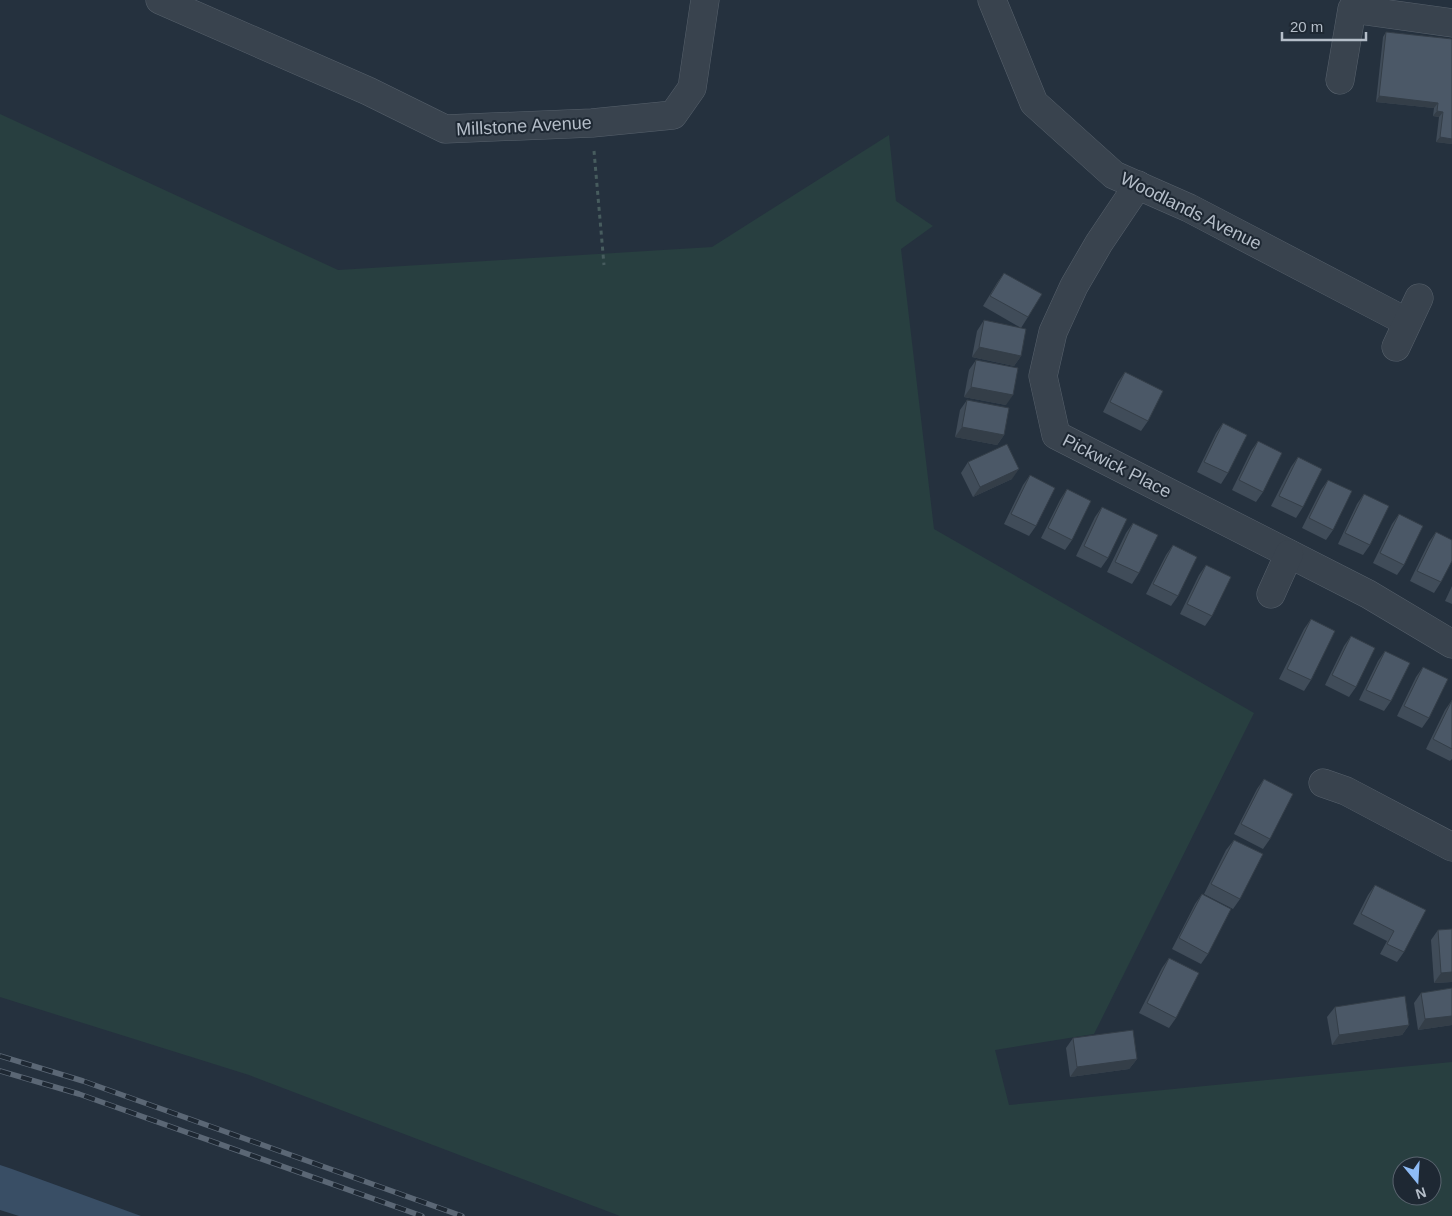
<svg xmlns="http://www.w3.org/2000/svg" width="1452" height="1216" viewBox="0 0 1452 1216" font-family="Helvetica,sans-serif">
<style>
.green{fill:#283f40;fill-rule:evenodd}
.water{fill:#394e65}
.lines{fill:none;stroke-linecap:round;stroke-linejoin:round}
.minor-casing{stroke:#57616c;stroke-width:29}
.path{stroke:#475c5e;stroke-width:3;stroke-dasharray:4 4;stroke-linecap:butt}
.minor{stroke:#39434e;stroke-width:28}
.rail-casing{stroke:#5b6775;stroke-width:5.5}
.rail{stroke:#1e2833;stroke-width:4;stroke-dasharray:11;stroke-linecap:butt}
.wall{fill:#404c59}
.shaded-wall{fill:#343e48}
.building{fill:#4b5867;stroke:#343e48}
.labels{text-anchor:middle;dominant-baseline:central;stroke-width:4;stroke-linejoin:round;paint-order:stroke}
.street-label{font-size:18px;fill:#b5bec9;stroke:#1e2833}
</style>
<rect width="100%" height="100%" fill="#25313e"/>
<path class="green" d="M0,114L338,270L712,247L889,135L896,201L933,226L901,249L934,529L1254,713L1094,1034L995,1050L1009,1105L1452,1062V1216H620L249,1075L0,997ZM1402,1166H1432V1196H1402Z"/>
<polygon class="water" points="0,1165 12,1169 141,1216 19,1216 0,1210"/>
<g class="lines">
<defs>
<g id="minor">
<polyline points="160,0 368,91 445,129 592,123 673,115 692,88 705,0"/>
<polyline points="992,0 1034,103 1114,175 1189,208 1407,322"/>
<polyline points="1340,80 1352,9 1452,23"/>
<polyline points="1138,185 1099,243 1074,286 1053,332 1043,376 1056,435 1368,594 1452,644"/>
<polyline points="1396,347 1419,298"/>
<polyline points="1271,594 1289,554"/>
<polyline points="1323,783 1346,791 1452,847"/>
</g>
</defs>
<use href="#minor" class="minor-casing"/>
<polyline class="path" points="594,151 604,265"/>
<use href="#minor" class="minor"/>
<defs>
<g id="rail">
<polyline points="0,1056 83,1081 462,1216"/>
<polyline points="0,1071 79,1094 422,1216"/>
</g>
</defs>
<use href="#rail" class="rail-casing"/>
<use href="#rail" class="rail"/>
</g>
<g class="wall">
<polygon points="1386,32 1452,39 1452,144 1436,142 1439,117 1433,116 1434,108 1376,102 1383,37"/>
<polygon points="1004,273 1028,317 1021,328 983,306 997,283"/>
<polygon points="984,320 1021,356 1014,366 972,357 977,331"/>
<polygon points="976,360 1006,405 964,397 969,370"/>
<polygon points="1125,372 1148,421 1141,431 1103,412 1118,382"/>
<polygon points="967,400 1004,435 997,445 955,437 960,410"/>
<polygon points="1223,423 1228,473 1221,484 1197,472 1216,433"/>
<polygon points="1258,441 1263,492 1256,502 1232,490 1251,451"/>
<polygon points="1298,457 1303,507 1296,518 1271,506 1291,467"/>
<polygon points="968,462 1012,479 973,497 961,473"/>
<polygon points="1030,475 1036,526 1029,536 1004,524 1023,485"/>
<polygon points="1328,480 1333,530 1326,540 1302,528 1321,490"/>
<polygon points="1067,489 1072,540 1065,550 1041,538 1060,500"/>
<polygon points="1364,494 1370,545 1363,555 1338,544 1357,504"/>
<polygon points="1102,507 1108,558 1101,568 1076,556 1095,517"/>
<polygon points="1399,514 1404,565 1397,575 1373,563 1392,524"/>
<polygon points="1133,523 1139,573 1132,584 1107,572 1126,533"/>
<polygon points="1436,532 1441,582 1434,593 1410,581 1429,542"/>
<polygon points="1173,545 1178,596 1171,606 1146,594 1166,555"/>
<polygon points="1206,565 1212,616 1205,626 1180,614 1199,575"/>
<polygon points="1452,586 1452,604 1445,601"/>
<polygon points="1311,619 1311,680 1304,691 1279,679 1304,629"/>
<polygon points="1351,636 1356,687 1349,697 1325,685 1344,646"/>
<polygon points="1385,651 1391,701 1384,711 1359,700 1378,661"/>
<polygon points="1423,667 1429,718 1422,728 1397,716 1416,677"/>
<polygon points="1452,700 1452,759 1450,761 1426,749 1445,710"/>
<polygon points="1264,779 1270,839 1263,849 1234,834 1257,789"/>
<polygon points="1234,840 1240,899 1233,909 1204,894 1226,850"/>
<polygon points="1375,885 1404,952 1397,962 1380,954 1387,941 1353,924 1368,895"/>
<polygon points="1202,894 1208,954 1201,964 1172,949 1195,904"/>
<polygon points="1452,929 1452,982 1434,983 1431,940 1438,930"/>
<polygon points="1169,958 1176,1018 1169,1028 1139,1013 1162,968"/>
<polygon points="1452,988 1452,1025 1418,1030 1414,1003 1421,993"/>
<polygon points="1335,1007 1409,1025 1402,1035 1332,1045 1327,1017"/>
<polygon points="1073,1038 1137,1059 1129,1069 1070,1077 1066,1048"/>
</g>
<g class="shaded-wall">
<polygon points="1379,96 1438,103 1434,108 1376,102"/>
<polygon points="1437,111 1443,112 1439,117 1433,116"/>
<polygon points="1440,137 1452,139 1452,144 1436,142"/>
<polygon points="979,347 1021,356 1014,366 972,357"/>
<polygon points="971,387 1013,395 1006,405 964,397"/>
<polygon points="962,427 1004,435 997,445 955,437"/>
<polygon points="1019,469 1012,479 973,497 980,487"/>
<polygon points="1452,972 1452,982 1434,983 1441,973"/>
<polygon points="1452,1016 1452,1025 1418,1030 1425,1019"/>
<polygon points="1409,1025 1402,1035 1332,1045 1339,1035"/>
<polygon points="1137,1059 1129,1069 1070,1077 1077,1067"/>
</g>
<g class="building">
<polygon points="1386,32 1452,39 1452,139 1440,137 1443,112 1437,111 1438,103 1379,96"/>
<polygon points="1004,273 1042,294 1028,317 990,296"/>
<polygon points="984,320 1026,329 1021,356 979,347"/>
<polygon points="976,360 1018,368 1013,395 971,387"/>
<polygon points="1125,372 1163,391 1148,421 1110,402"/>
<polygon points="967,400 1009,408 1004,435 962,427"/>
<polygon points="1223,423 1247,435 1228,473 1204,462"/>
<polygon points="1258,441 1282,453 1263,492 1239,480"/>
<polygon points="1007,444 1019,469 980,487 968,462"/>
<polygon points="1298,457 1322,469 1303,507 1279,496"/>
<polygon points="1030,475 1055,488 1036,526 1011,514"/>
<polygon points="1328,480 1352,491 1333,530 1309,518"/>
<polygon points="1067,489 1091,501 1072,540 1048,528"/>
<polygon points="1364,494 1389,506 1370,545 1345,533"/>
<polygon points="1102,507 1127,519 1108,558 1084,546"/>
<polygon points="1399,514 1423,526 1404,565 1380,553"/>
<polygon points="1133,523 1158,535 1139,573 1115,562"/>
<polygon points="1436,532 1452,540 1452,561 1441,582 1417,571"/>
<polygon points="1173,545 1197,557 1178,596 1153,584"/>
<polygon points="1206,565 1231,577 1212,616 1187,604"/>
<polygon points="1311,619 1335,631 1311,680 1287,669"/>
<polygon points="1351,636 1375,648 1356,687 1332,675"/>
<polygon points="1385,651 1410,663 1391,701 1366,690"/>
<polygon points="1423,667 1448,679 1429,718 1404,706"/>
<polygon points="1452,700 1452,749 1433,739"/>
<polygon points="1264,779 1293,794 1270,839 1241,824"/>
<polygon points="1234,840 1263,854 1240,899 1211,884"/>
<polygon points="1375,885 1426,910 1404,952 1387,944 1394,931 1361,914"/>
<polygon points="1202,894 1231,909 1208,954 1179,938"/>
<polygon points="1452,929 1452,972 1441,973 1438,930"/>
<polygon points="1169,958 1199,973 1176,1018 1147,1003"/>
<polygon points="1452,988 1452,1016 1425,1019 1421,993"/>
<polygon points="1405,996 1409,1025 1339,1035 1335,1007"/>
<polygon points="1133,1030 1137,1059 1077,1067 1073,1038"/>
</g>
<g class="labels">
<g class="street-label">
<text transform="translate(524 126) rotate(-3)">Millstone Avenue</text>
<text transform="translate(1191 211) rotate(26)">Woodlands Avenue</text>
<text transform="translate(1117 466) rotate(27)">Pickwick Place</text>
</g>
</g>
<g transform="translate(1417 1181) rotate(162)"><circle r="24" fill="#1e2833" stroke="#5a646f"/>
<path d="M0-4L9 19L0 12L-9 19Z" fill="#8ebbf5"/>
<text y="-8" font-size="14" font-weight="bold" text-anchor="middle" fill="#b5bec9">N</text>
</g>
<path d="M1282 32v8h84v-8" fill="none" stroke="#b5bec9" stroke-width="2.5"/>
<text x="1290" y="32" font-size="15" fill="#b5bec9" stroke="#1e2833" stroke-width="4" paint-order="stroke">20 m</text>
</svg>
